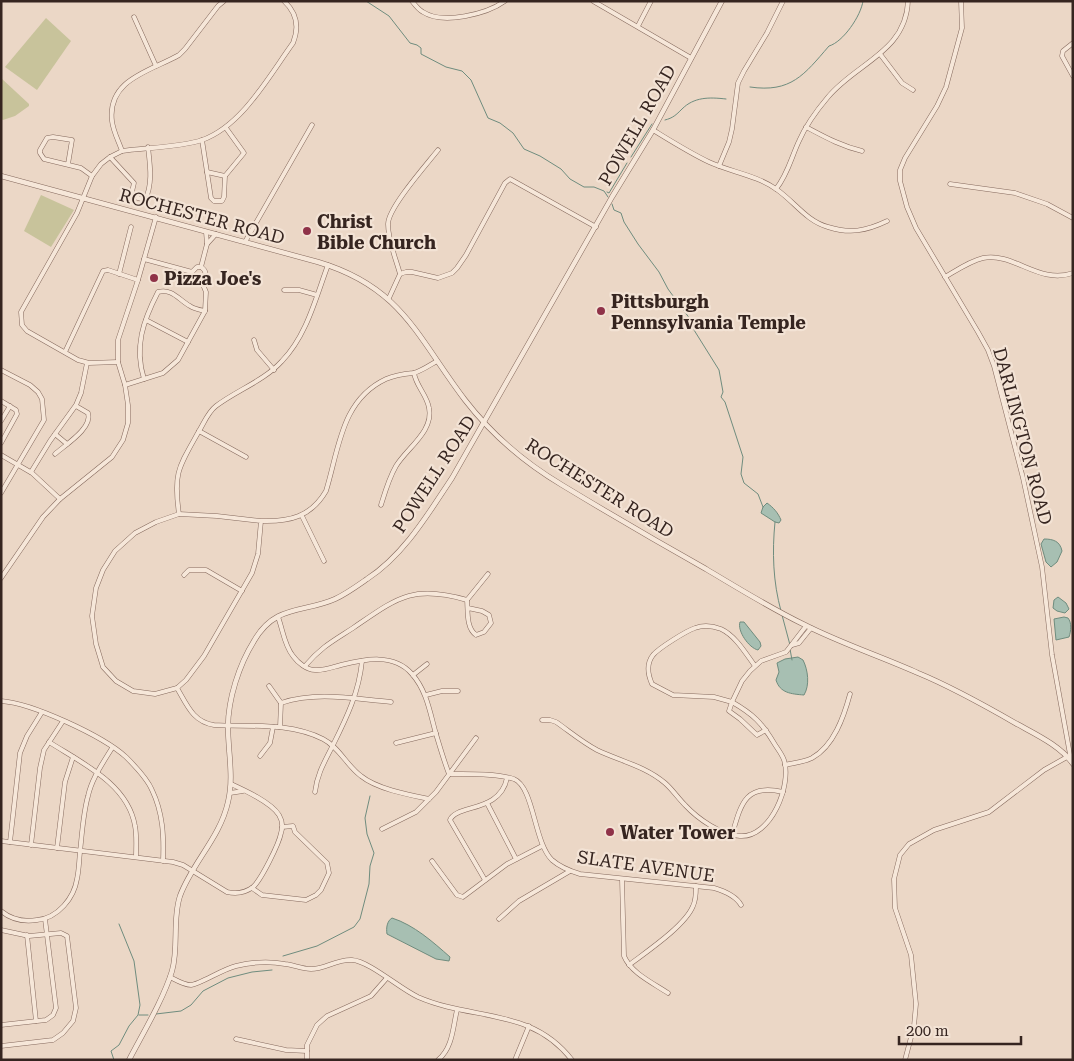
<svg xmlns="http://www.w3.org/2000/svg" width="1074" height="1061" viewBox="0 0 1074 1061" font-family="'Roboto Serif',serif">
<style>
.green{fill:#c8c39b}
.water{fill:#a7bfb2;stroke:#6f8c7e}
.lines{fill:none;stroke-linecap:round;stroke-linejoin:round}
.stream{stroke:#6f8c7e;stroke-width:1}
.minor-casing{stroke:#85695d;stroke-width:5}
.tertiary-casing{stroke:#85695d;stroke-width:5.5}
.minor{stroke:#f6e7d9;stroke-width:4}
.tertiary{stroke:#f6e7d9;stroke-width:4.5}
.poi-dot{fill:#8f3248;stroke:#f3e3d5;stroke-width:2}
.labels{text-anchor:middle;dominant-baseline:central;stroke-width:4.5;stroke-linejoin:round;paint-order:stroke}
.street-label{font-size:18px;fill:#362520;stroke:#f3e3d5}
.poi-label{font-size:18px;font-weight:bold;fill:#362520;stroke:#f3e3d5;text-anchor:start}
</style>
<rect width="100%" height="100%" fill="#ebd7c6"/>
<g class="green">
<polygon points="46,18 71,41 37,90 5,67"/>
<polygon points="1,78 29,104 29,106 15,116 3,120 1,119"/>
<polygon points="41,195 74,210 51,247 24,231"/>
</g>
<g class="water">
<path d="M767,503C774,508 778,513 781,520L779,523L775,522L761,513L763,507Z"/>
<path d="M1044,539C1053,539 1060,541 1062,551L1057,562L1051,567L1046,562L1041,544Z"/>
<polygon points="1058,597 1066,603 1069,609 1065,613 1057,611 1053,608 1054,600"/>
<path d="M1064,617L1068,618C1072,623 1071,631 1069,637L1056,640L1054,619Z"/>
<path d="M740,622H744L760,642L761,646L758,650C749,648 737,631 740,622Z"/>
<path d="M798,657L803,660C808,670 810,685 804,695C791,694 780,693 776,680L779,672L777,663L785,659Z"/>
<path d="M392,918C414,925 433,942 450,957L449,961L436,959L387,934C386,928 387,921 392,918Z"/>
</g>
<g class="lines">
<g class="stream">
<polyline points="366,1 389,16 410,43 417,45 421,48 421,54 446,67 462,71 471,80 488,118 500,123 513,133 524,149 540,156 561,169 570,179 584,187 594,187 604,191 608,197"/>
<path d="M750,87C791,93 804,75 829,46C843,42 861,16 863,1"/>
<path d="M665,120C673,118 676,115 682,109C694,97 709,97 726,99"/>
<polyline points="631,157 652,124"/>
<polyline points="607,192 609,193 627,163"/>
<polyline points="612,204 614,210 621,213 624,222 638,244 659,272 668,289 690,319 694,330 719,370 723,392 721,397 725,402 743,457 741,474 744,483 758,494 763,507"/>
<path d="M775,522C772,552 773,582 781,611"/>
<polyline points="782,615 790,645"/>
<polyline points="790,649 792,660"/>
<polyline points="283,956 317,946 354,927 360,919 369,884 370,866 374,853 367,834 365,818 370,796"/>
<polyline points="156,1014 181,1011 191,1005 203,991 228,978 252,972 272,970"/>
<polyline points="139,1015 148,1015"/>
<polyline points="114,1060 111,1051 119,1045 129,1026 138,1015 140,1005 134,961 119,924"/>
</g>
<defs>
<g id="minor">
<path d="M412,1C415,5 419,10 423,12C443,25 487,14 505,1"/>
<polyline points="593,1 691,58"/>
<polyline points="961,1 962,28 946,87 937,106 905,158 900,170 900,181 907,207 916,228 978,332 988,350 994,366 1023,478 1042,567 1052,655 1071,760"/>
<polyline points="134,17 156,66"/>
<polyline points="638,26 651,1"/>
<polyline points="1073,43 1063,51 1062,56 1073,76"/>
<polyline points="880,54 902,83 913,90"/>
<path d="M806,127C825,137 841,146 862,151"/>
<path d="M653,130C671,141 690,153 709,162C731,172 756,175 776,189C794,201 806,221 828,227C850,234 866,231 887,221"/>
<polyline points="202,140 211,198 214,201 222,201 224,197 225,176 244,153 226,128"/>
<path d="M122,151C119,142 113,131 112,121C107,79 151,71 179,55L185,49L218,6L224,1"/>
<path d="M110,157L134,183L131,196L145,200C153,184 150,165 148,147"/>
<polyline points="68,164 72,140 53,137 47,138 40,150 40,153 44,159 81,168 92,176"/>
<polyline points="719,166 729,142 732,129 738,83 744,71 767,33 783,1"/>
<polyline points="207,172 225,176"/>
<polyline points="950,184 1015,193 1047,204 1073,218"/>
<path d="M776,189C788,174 791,158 799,141C806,125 817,110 828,97C856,63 906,52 908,1"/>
<polyline points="245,242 312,125"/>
<polyline points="207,244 216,234"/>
<polyline points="144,259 192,272"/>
<polyline points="201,267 207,244 206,232"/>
<polyline points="201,267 197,267 192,272 194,279 201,280"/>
<path d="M201,267C207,271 207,276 201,280"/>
<polyline points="119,274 131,227"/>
<path d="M400,274C396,259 388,241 388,224C388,208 427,164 438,150"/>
<path d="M945,277C957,270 970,261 983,258C1014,252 1039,285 1073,273"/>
<polyline points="284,290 299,290 317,295"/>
<polyline points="389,298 400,274 406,272 412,272 438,278 452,273 457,268 466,255 505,183 510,179 596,227"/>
<polyline points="146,320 188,342"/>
<polyline points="254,340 257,350 274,370"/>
<polyline points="65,352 103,271 108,270 138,280"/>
<path d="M118,362L89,363L78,360L27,331L22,325L21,312L77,213L92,176L101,164L110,157L122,151C145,148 182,147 202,140C242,126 269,76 293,43C299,28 297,13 284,1"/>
<polyline points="1,370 30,385 38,392 42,399 44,420 1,493"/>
<path d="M144,379C134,347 143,321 158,292C172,288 179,300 190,306C194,309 200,310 205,311"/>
<polyline points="125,385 163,373 178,360 205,311 206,292 201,280"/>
<polyline points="1,401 16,410 17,414 1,443"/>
<polyline points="1,421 10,406"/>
<polyline points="199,431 246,457"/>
<polyline points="55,434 67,444"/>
<path d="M55,454C65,445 93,428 88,413L76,406"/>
<polyline points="1,455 32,473 60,499"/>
<polyline points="31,472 50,441 76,405 81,393 87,363"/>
<path d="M381,505C385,492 389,478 396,466C407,448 434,431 429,408C427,395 416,386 414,373"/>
<path d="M179,514C173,472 179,467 199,431C204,423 208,412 216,406C237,390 264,381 282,361C307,335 316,297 328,265"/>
<polyline points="302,516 324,561"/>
<path d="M261,521L217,516L179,514L156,522L135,533L115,551L103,570L96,588L92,616L96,644L103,667L116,681L133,691L155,694L177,688L186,680L204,656L252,573L258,554L261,521C289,522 311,517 326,491C339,449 341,400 386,379C395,375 403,374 413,373C420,372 430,365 437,361"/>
<polyline points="184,575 189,570 206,570 242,591"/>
<polyline points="1,578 43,517 60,499 112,457 123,440 128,423 128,405 125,385 118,362 118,340 138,280 156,217"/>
<path d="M467,600C468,611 466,628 476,635L484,632L491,623L489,615L482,611L468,608"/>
<polyline points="467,600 488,574"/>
<path d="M278,617C283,630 284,645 293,656C298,663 307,670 315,670C323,671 333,667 341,665C365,659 394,653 412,674C427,691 430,713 436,734C440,747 444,761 449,774"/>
<polyline points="792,645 799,643 811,628"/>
<path d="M305,666C321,647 333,641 353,628C397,598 412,584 467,600"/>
<path d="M755,666C746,654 736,636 721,629C713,626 703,625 695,628C686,631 659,648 653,655C646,664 648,675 652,684L673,695L714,697L732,702L742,681L750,671L761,661L786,652L806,626"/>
<polyline points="413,675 427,664"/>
<polyline points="269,686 281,703"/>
<path d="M177,688C187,705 193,722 214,725C250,727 289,722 323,739C339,747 347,766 361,776C377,789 409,795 429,799"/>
<polyline points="426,695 442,691 458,691"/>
<path d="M1,701C32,703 103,736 126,757C135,766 147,778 152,790C163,813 164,836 163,861"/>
<path d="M281,703C317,691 354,699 391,702"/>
<path d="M542,720H550L556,722C569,731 582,742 597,750C620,761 645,766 665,783C672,789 678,798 685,805C698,819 721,835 740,836C771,838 792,785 784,760C782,754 777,748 774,743C762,723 753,714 732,702L729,711L740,719L757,735L766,730"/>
<polyline points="280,727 281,703"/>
<path d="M49,742C82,763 128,784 135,826C137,836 136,847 136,857"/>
<polyline points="396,743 436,733"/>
<polyline points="260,756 270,743 273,727"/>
<path d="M785,765C794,763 804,762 812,758C834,746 844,716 850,694"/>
<path d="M449,774C467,774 496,773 514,779C534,787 534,843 552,860C560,867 570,871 580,874L714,888C724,891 736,896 741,905"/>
<path d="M315,792C317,774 325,761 333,745C347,717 359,692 362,661"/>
<polyline points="230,793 243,791"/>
<polyline points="487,803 516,859"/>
<polyline points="382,829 416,812 436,792 476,738"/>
<path d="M732,835C741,804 745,783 783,792"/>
<path d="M1,841L173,862L183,865L227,892C236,894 245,893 253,887C261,880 279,844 281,833C283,827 282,820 279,815C271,802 244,790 231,784"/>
<polyline points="10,842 20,753 27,736 42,712"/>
<polyline points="31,845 40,768 44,750 63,721"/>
<polyline points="57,848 65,782 73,757"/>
<polyline points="432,861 457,895 463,897 507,864 542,846"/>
<path d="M622,879L624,956C631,973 653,983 668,993"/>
<path d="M485,880L450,820C456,804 500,813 507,778"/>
<polyline points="252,888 262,895 306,900 316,895 321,890 329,873 327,863 295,832 293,826 282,827"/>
<path d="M1,911C12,920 24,922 37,920C58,918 74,898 77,879C79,870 79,861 80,852C82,834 83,814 88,796C92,778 103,763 112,748"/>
<polyline points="499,919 519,901 570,871"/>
<polyline points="1,930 29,936 61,933 67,936 76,1008 73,1021 63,1033 53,1040 1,1046"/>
<polyline points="27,935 36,1021"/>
<path d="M629,965C646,952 685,926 693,906C696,900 696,893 696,886"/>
<path d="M170,977C176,980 184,985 191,985C200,984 223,969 236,966C252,962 269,961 285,964C294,965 302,969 311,969C325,969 337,959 352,960C369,961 399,988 418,997C473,1021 531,1007 572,1060"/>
<polyline points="1,1025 46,1020 53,1015 56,1008 45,919"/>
<polyline points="236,1039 286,1050 307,1051"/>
<polyline points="307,1060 307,1045 317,1025 327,1016 371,996 386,979"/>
<path d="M438,1060C453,1048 453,1026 457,1010"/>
<polyline points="515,1060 529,1026"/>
<polyline points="905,1060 914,1026 916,1004 911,955 895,908 894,879 900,855 909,844 934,830 989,812 1044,770 1067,757"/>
</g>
<g id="tertiary">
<path d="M1,176L318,262C402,287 417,337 465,400C492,435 525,463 562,485C610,514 658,542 706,569C738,588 770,608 803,624C840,643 880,656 918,673C952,687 984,705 1017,724C1035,734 1061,746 1073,764"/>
<path d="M129,1060C143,1033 163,1000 172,971C179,947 172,920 180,896C192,863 220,838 228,802C234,777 228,752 228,727C228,699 239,665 254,641C275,604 304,613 335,599C346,594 357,586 367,579C404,555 428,514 452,478L612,197L653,130L722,1"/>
</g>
</defs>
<use href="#minor" class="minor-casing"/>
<use href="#tertiary" class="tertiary-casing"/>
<use href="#minor" class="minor"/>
<use href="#tertiary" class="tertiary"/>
</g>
<g class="poi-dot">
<circle cx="307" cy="231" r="5"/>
<circle cx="154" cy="278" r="5"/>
<circle cx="601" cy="311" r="5"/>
<circle cx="610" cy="832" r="5"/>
</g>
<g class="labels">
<g class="street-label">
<text transform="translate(637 125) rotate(-60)">POWELL ROAD</text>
<text transform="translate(202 216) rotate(15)">ROCHESTER ROAD</text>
<text transform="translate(1023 436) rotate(75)">DARLINGTON ROAD</text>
<text transform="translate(434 474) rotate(-57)">POWELL ROAD</text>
<text transform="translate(600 488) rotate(32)">ROCHESTER ROAD</text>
<text transform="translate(646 866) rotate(8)">SLATE AVENUE</text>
</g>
<g class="poi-label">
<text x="317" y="221">Christ<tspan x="317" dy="21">Bible Church</tspan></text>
<text x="164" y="278">Pizza Joe's</text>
<text x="611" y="301">Pittsburgh<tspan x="611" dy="21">Pennsylvania Temple</tspan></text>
<text x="620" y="832">Water Tower</text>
</g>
</g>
<rect width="1074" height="1061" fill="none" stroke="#362520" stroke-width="5"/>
<path d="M899 1036v8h122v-8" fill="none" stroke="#362520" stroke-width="2.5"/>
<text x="906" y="1036" font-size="15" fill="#362520" stroke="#f3e3d5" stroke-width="4" paint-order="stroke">200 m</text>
</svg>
